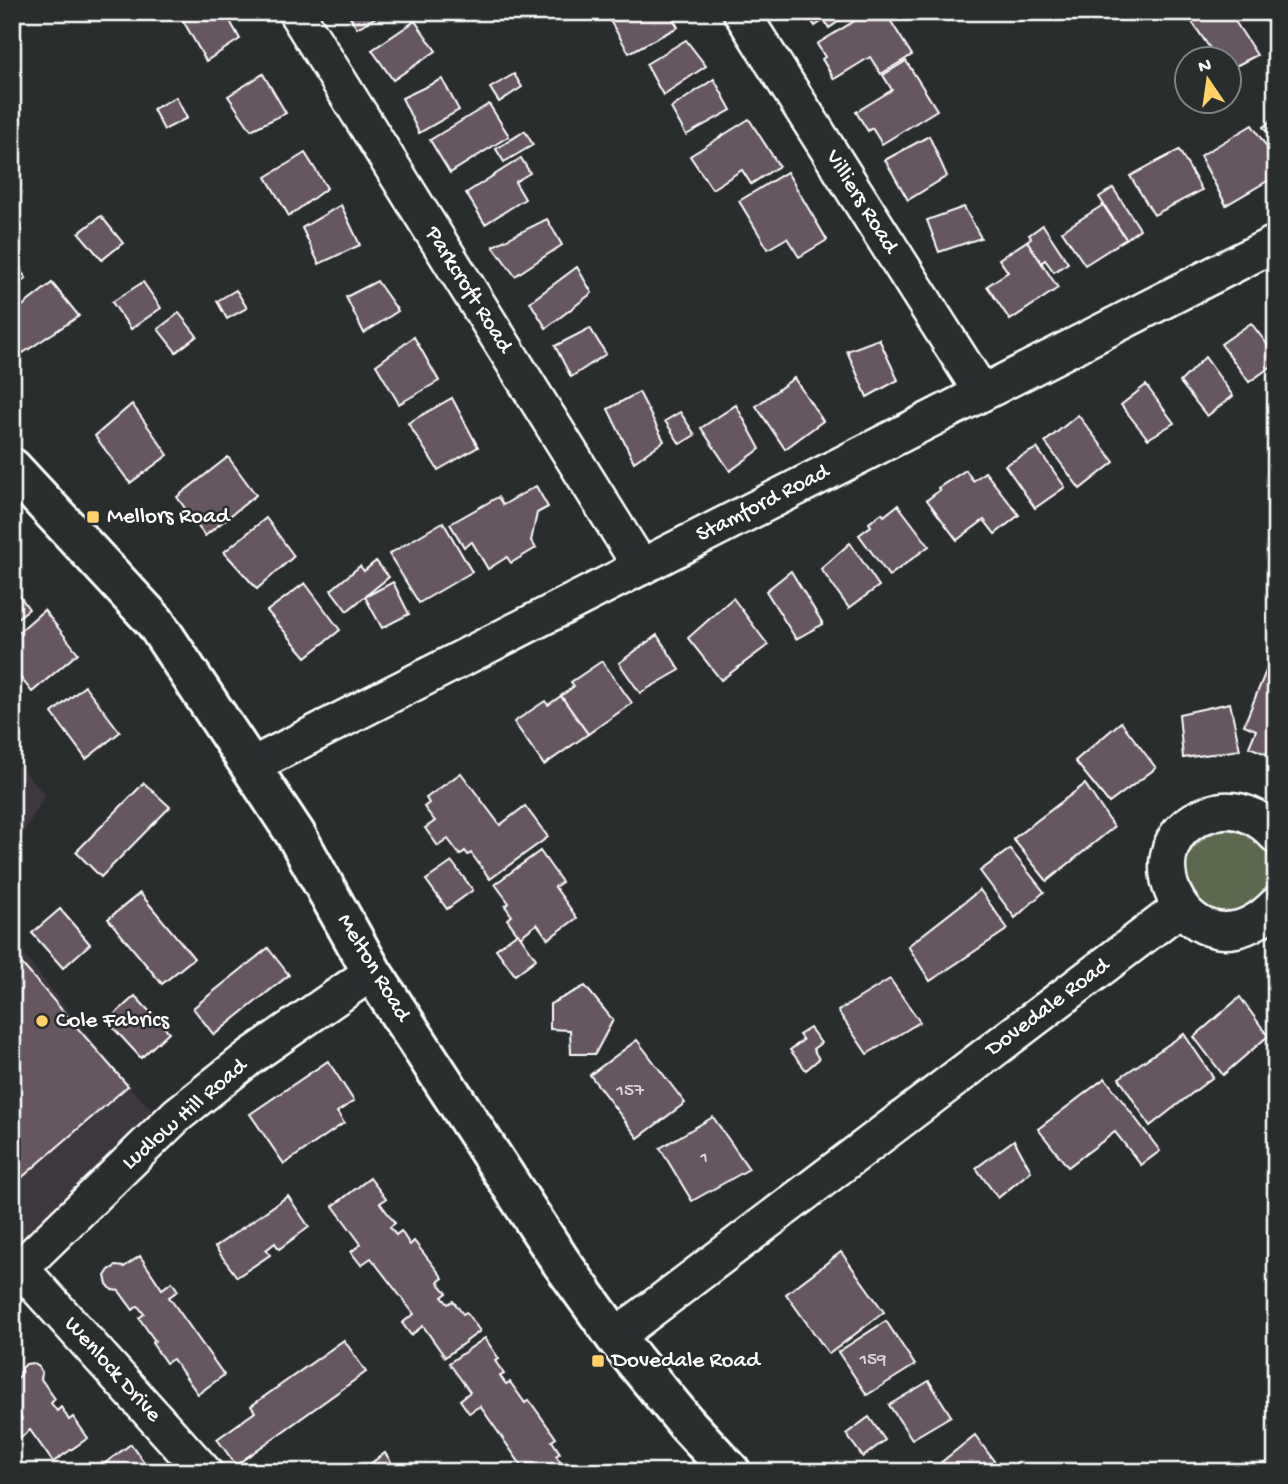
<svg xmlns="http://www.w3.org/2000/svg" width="1288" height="1484" viewBox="0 0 1288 1484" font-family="'Gochi Hand',sans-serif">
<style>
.built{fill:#3c393d}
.green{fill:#5d6950;stroke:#aeb4a8;stroke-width:2}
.building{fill:#66565f;stroke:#fff;stroke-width:2}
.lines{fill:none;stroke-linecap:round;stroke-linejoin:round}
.street-casing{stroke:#fff;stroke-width:40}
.primary-casing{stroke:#fff;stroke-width:44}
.street{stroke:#2a2d2e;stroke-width:35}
.primary{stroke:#2a2d2e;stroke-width:38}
.poi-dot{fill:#ffd166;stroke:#2a2d2e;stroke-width:2.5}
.labels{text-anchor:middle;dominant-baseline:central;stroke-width:5;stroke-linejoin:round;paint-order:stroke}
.number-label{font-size:19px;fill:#d9d5d7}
.street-label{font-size:23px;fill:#fff;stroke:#2a2d2e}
.poi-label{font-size:23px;fill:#fff;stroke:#2a2d2e;text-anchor:start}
</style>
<rect width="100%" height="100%" fill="#2a2d2e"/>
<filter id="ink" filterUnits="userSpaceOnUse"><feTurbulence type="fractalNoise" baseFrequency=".0143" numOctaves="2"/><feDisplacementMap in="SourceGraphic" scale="14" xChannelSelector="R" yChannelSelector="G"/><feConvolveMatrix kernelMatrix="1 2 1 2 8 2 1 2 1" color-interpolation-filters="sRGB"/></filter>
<g filter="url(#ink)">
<g class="built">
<polygon points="12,758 45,795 12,853"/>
<polygon points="12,940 128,1086 163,1121 12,1251"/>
</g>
<path class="green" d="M1225,829C1256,832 1281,856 1268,889C1265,895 1261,903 1255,906C1244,912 1228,912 1217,915C1210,911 1198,906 1194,900C1191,896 1189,889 1188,884C1177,856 1199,835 1225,829Z"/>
<g class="building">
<polygon points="192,12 225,12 240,39 206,61 181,17"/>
<polygon points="347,12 385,12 357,28"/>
<polygon points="608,12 669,12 678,27 629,53 606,14"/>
<polygon points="806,12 853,12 829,28 824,20 815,26"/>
<polygon points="869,12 885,12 912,55 881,74 870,57 834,79 822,59 825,57 817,44"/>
<polygon points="1200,12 1229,12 1257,55 1228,70 1228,60 1218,60 1190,19"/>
<polygon points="415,21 436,51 393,80 372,50"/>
<polygon points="686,40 706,66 663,95 646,64"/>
<polygon points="906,61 937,110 882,144 872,128 868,131 856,112 892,90 883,75"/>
<polygon points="263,74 286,113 251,130 228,96"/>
<polygon points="514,74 522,87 499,102 490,88"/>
<polygon points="442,79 459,110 419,133 402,98"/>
<polygon points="714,79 731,110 686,135 671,108"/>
<polygon points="176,97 187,118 164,130 153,109"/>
<polygon points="489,104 509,136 450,173 430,140"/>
<polygon points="1276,118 1276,145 1263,127"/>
<polygon points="749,119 779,166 751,184 742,170 712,189 690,156"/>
<polygon points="1252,125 1276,161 1276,176 1226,205 1200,156"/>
<polygon points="525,131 533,145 504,162 496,149"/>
<polygon points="929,136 947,176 908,200 885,160"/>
<polygon points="1179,150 1202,190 1154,215 1130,176"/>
<polygon points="305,153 327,188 289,216 266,177"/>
<polygon points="521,158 530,173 515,182 525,199 485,224 466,193"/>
<polygon points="787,172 827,240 799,257 787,238 768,249 739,201"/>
<polygon points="1113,188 1140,229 1126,239 1099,197"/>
<polygon points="341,205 360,245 319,264 302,228"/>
<polygon points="1103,205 1126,239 1085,265 1062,231"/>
<polygon points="964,207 981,238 939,252 927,220"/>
<polygon points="101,216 123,243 102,260 79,233"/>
<polygon points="547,219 562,245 515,276 493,246"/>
<polygon points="1043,225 1068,263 1054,272 1045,260 1041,263 1027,241 1031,238 1029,235"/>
<polygon points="1027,241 1058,288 1010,320 987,286 1008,272 999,259"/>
<polygon points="12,259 26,278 12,290"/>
<polygon points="577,267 592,293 546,328 530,302"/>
<polygon points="377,281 398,311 364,333 346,297"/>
<polygon points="143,282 161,308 131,329 112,302"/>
<polygon points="52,283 79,316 23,353 12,339 12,314"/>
<polygon points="236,290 247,308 227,319 217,301"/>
<polygon points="179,313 197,336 176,352 158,329"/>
<polygon points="1251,323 1276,356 1276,363 1249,382 1221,344"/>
<polygon points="590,328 606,354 571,377 555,346"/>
<polygon points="414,337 439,381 399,404 376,365"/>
<polygon points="879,339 898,380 867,397 847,351"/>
<polygon points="1205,357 1233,396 1207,416 1180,382"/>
<polygon points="794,378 823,421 785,449 756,406"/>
<polygon points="1146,385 1174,423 1148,439 1121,405"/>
<polygon points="639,392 664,441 634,462 608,409"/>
<polygon points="452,398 478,447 438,470 408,423"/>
<polygon points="132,404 168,455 130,483 95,436"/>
<polygon points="736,405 760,449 730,471 701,428"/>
<polygon points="680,412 695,435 680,444 665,421"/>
<polygon points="1078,415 1114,462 1080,489 1045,442"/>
<polygon points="1037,448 1065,487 1035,508 1005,465"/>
<polygon points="228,457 256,495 205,536 177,497"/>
<polygon points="966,470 973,481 985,472 1019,515 995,534 984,520 957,540 927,500 940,490 938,488"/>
<polygon points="536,486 548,507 537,513 531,541 536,548 511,563 507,557 488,569 472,542 464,547 450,524 498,497 503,505"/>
<polygon points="898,505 929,546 889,576 859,535 871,526 869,523 882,513 884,516"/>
<polygon points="266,518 294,556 257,589 224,552"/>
<polygon points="443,522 472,572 419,603 389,554"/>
<polygon points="850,543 879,586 849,608 821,569"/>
<polygon points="376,561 389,577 347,611 331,590 360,566 364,571"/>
<polygon points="791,571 823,624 796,639 766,591"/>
<polygon points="393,582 409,614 382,628 365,597"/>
<polygon points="305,583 340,630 306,657 267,611"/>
<polygon points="12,585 29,609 12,622"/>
<polygon points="733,598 768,645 721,680 688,638"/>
<polygon points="44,610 78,653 32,692 12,667 12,638"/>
<polygon points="657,635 680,670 640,693 619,663"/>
<polygon points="602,661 632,703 588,734 561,696 574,686 571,682"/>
<polygon points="1268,666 1276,669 1276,745 1271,756 1249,747 1256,730 1244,725"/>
<polygon points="85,686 120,732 86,759 52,713"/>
<polygon points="561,696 588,734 544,765 514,722 545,701 548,705"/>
<polygon points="1230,703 1240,750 1183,758 1179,714"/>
<polygon points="1121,722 1156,768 1109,803 1075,761"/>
<polygon points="461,773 500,825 525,806 548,837 490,879 471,853 468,855 465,851 460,855 448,839 438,846 425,828 435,821 424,807 429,803 426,798"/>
<polygon points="144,783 170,807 101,877 76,852"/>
<polygon points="1085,784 1114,827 1047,881 1013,839"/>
<polygon points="1010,849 1044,892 1015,918 980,871"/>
<polygon points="540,851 562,882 555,887 577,918 548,939 537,924 520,937 507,919 512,916 505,906 509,903 495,884"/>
<polygon points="452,862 473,890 447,909 426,880"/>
<polygon points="980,890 1008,929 930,981 908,946"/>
<polygon points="140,893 194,958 162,984 108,919"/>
<polygon points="60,909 90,944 63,968 32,933"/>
<polygon points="518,933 536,959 515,975 496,949"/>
<polygon points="268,948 289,975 214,1035 193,1008"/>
<polygon points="14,955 128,1086 12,1186 12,956"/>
<polygon points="890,979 920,1022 867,1054 838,1011"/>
<polygon points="585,986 613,1020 595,1054 571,1054 570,1030 550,1029 550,1004"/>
<polygon points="135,996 169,1032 141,1058 107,1021"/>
<polygon points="1240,997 1268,1036 1223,1075 1194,1037"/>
<polygon points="810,1028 821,1043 813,1049 819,1059 806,1070 790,1050 803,1040 799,1035"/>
<polygon points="1184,1034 1213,1077 1150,1126 1119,1078"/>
<polygon points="637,1040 685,1103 638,1138 590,1075"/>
<polygon points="328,1061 354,1101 337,1112 344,1123 284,1164 250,1114"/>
<polygon points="1105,1078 1160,1151 1141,1165 1115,1132 1068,1167 1038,1129"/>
<polygon points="713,1117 749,1169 692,1201 660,1148"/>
<polygon points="1014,1140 1031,1171 998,1198 976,1168"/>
<polygon points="370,1178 386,1199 380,1203 395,1223 390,1227 396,1235 401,1231 410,1245 414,1241 443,1278 438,1282 447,1293 442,1297 448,1304 453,1301 463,1314 466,1312 480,1331 445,1357 423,1326 411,1335 402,1323 414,1314 371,1258 361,1265 351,1252 361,1244 333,1206"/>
<polygon points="288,1196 309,1227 279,1249 275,1243 266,1250 270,1255 237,1277 215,1247"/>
<polygon points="841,1252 884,1312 829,1354 786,1294"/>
<polygon points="140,1256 162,1289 172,1282 178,1291 169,1297 224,1375 198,1394 173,1359 166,1363 152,1343 155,1341 139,1318 144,1314 138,1306 133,1310 119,1291 112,1290 107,1284 105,1276 109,1270 116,1266 124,1267"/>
<polygon points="886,1321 915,1365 867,1395 838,1352"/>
<polygon points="485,1338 499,1359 495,1361 504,1374 500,1376 506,1384 510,1382 525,1403 529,1400 556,1438 552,1441 560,1453 556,1456 562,1464 566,1462 573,1472 526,1472 480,1406 469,1413 460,1400 470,1392 449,1363"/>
<polygon points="344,1340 366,1372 236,1465 217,1439 255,1412 251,1406"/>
<polygon points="33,1363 39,1367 42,1373 41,1379 55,1399 51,1403 57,1411 61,1407 69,1420 73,1417 88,1438 53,1462 30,1430 20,1438 12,1426 22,1419 12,1405 12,1381 20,1376 21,1369 26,1364"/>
<polygon points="929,1381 951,1416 912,1439 889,1405"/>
<polygon points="869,1417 885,1440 863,1457 846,1434"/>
<polygon points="975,1435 1002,1472 935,1472 933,1469"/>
<polygon points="131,1444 144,1462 156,1466 158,1472 93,1472"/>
<polygon points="385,1453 398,1472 365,1472 363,1469"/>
</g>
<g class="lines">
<defs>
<g id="street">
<polyline points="296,12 641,567"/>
<polyline points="741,12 982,393"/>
<polyline points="251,766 1276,243"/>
<path d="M1276,835C1262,819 1241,807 1219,811C1112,833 1192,991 1276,905"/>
<polyline points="21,1269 204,1472"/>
<polyline points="12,1276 177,1115 250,1057 372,972"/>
<polyline points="615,1337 1180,908"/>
</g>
<polyline id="primary" points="12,468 155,622 296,835 372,972 561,1262 615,1337 686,1423 731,1472"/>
</defs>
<use href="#street" class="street-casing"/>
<use href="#primary" class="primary-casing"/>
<use href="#street" class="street"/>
<use href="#primary" class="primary"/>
</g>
</g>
<g class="poi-dot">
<rect x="86" y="510" width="14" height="14" rx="3.5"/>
<circle cx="42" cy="1021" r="7"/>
<rect x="591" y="1354" width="14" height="14" rx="3.5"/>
</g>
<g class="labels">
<g class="number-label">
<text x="630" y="1091">157</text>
<text x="704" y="1158">1</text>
<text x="873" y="1360">159</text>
</g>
<g class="street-label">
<text transform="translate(861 202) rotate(58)">Villiers Road</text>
<text transform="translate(468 290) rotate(58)">Parkcroft Road</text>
<text transform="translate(763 504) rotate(-27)">Stamford Road</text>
<text transform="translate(373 968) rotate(59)">Melton Road</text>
<text transform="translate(1048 1008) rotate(-37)">Dovedale Road</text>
<text transform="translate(185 1115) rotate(-41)">Ludlow Hill Road</text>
<text transform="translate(112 1370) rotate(48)">Wenlock Drive</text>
</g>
<g class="poi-label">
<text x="107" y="517">Mellors Road</text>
<text x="56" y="1021">Cole Fabrics</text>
<text x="612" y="1361">Dovedale Road</text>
</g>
</g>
<rect width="1288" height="1484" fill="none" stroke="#2a2d2e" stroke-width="42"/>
<rect x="21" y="21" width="1246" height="1442" fill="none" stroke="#fff" stroke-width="2.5" filter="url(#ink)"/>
<g transform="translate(1208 80) rotate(347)"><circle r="33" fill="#2a2d2e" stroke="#7f8182" stroke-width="2"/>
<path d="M0-5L12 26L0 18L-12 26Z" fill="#ffd166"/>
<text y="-10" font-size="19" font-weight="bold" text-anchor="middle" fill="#ffffff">N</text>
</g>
</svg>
